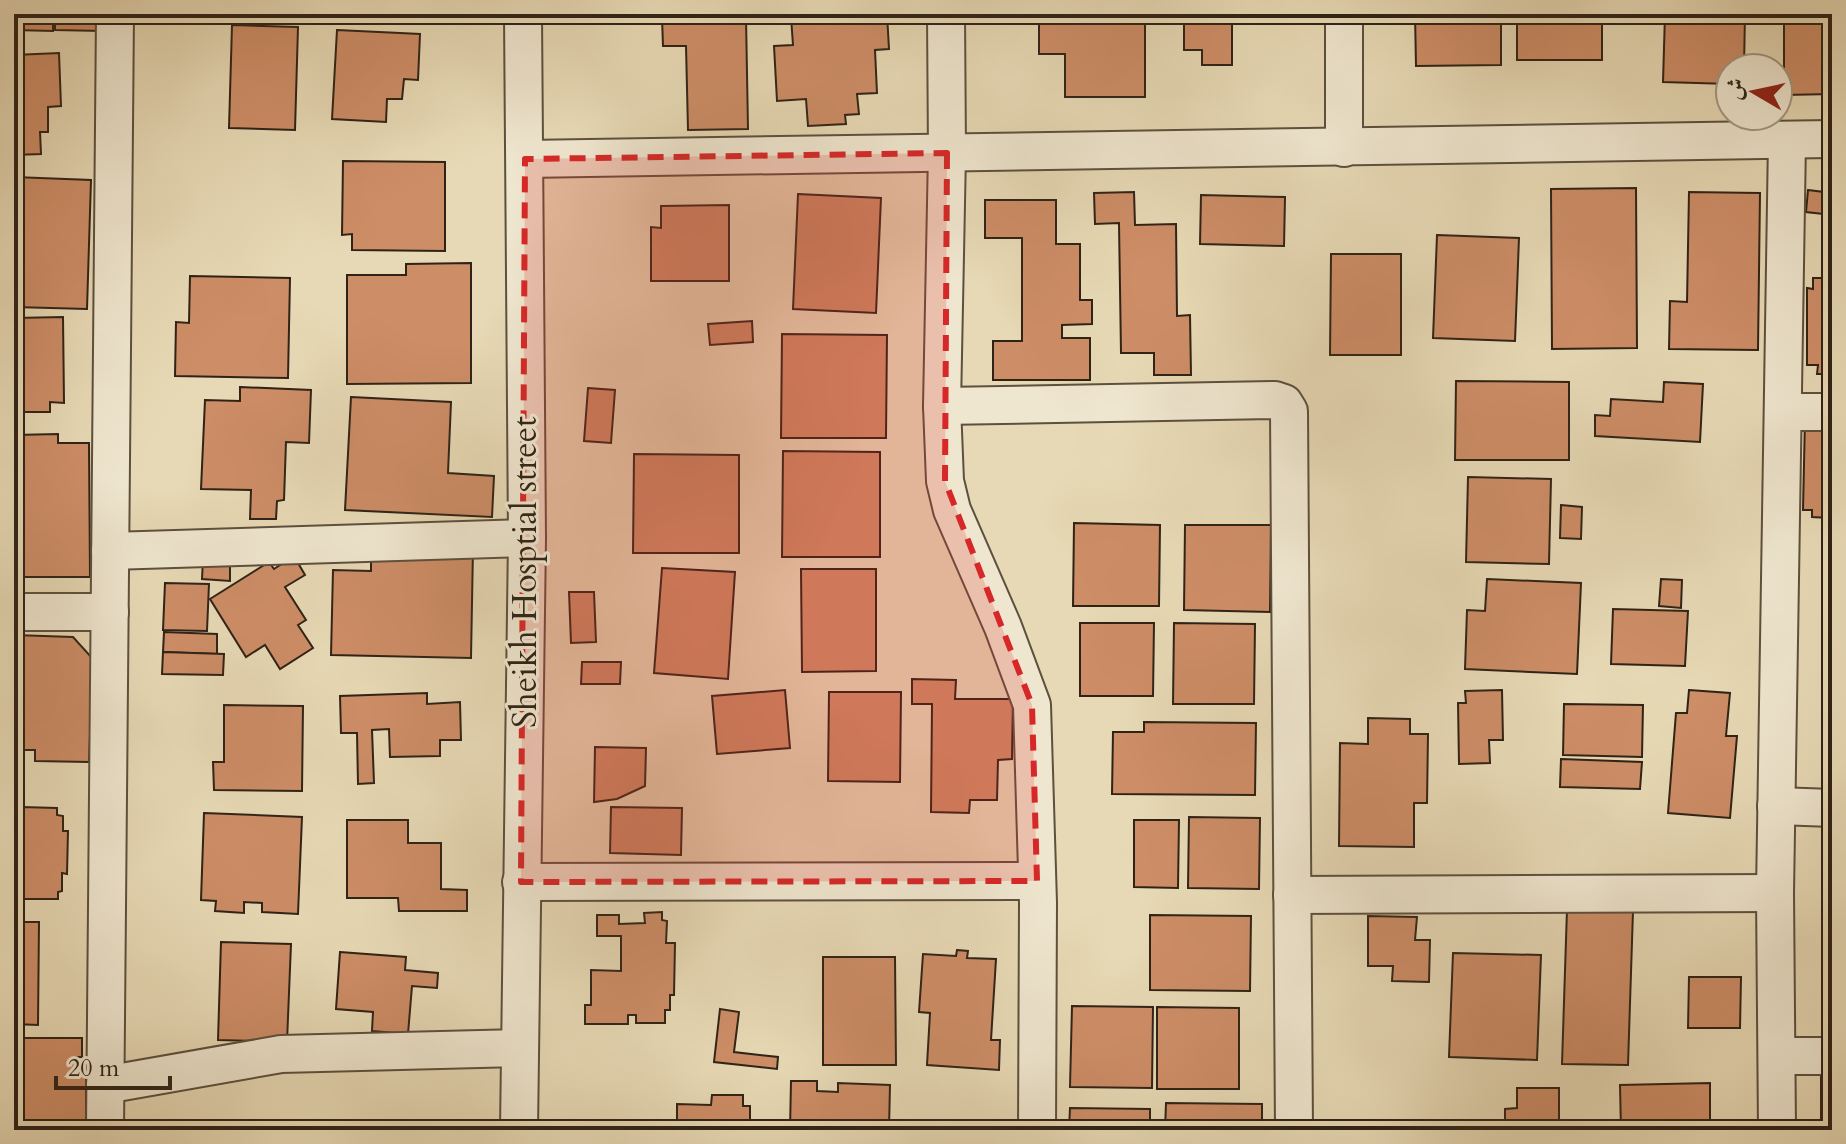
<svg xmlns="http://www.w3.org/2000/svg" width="1846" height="1144" viewBox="0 0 1846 1144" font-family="Cardo,Amiri,serif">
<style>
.building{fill:#cd8d67;stroke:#2f2317;stroke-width:2}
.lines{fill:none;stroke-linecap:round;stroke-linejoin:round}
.street-casing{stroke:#5d503e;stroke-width:40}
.street{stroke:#efe6cf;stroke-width:36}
.marked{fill:#d62828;fill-opacity:0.2;stroke:#d62828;stroke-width:6;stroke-dasharray:16 10;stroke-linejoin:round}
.labels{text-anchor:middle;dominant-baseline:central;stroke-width:6;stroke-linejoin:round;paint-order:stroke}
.street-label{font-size:34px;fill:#2f2317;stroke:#efe6cf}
</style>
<rect width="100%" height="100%" fill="#e7d9b5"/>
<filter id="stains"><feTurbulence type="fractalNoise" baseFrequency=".0025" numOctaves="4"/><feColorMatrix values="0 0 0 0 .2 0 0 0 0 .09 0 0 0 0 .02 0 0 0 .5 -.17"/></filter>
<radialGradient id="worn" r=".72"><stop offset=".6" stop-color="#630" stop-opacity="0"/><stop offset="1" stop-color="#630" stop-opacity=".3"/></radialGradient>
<g class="building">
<polygon points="14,14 53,14 53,31 14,30"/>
<polygon points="55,14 102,14 102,31 55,30"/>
<polygon points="844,14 887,14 889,49 875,50 877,93 857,94 859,114 845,115 846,124 808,126 806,99 777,101 774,46 793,45 791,17"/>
<polygon points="1039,14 1145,14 1145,97 1065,97 1065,54 1039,54"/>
<polygon points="1184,14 1232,14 1232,65 1202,65 1202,50 1184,50"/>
<polygon points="1415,14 1501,14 1501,65 1416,66"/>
<rect x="1517" y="14" width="85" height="46"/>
<polygon points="1665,14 1745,14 1744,68 1730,68 1730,84 1663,82"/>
<polygon points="1784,14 1832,14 1832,94 1784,95"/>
<polygon points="746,17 748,129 688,130 686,46 663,46 662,18"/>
<polygon points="232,25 298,27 295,130 229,128"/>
<polygon points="337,30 420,34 418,80 404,79 402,99 387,99 386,122 332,119"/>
<polygon points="59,53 61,106 48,107 48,132 40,132 41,154 14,155 14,55"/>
<polygon points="343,161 445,162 445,251 352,250 352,234 342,235"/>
<polygon points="14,177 91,180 87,309 14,307"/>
<polygon points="1636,188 1637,348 1552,349 1551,189"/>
<polygon points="1808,190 1832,193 1832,215 1806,212"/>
<polygon points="1134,192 1135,225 1176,224 1177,316 1190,315 1191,375 1154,375 1154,353 1121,353 1119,223 1095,224 1094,193"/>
<polygon points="1689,192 1760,193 1758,350 1669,349 1670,301 1687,302"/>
<polygon points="798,194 881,198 876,313 793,309"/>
<polygon points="1201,195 1285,197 1284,246 1200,244"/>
<polygon points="985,200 1056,200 1056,244 1080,244 1080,300 1092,300 1092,324 1062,325 1062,338 1090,338 1090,380 993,380 993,341 1022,341 1022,238 985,238"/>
<polygon points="729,205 729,281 651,281 651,227 661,228 661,206"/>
<polygon points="1830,229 1832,374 1817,374 1818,365 1807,365 1807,288 1813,289 1813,278 1830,278"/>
<polygon points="1437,235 1519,238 1515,341 1433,338"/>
<polygon points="1331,254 1401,254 1401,355 1330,355"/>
<polygon points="471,263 471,383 347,384 347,275 406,275 406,264"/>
<polygon points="190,276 290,278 288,378 175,376 176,322 189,323"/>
<polygon points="63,317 64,403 50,402 50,412 14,412 14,318"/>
<polygon points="752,321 753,342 710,345 708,324"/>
<polygon points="782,334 887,335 886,438 781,438"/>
<polygon points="1456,381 1569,382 1569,460 1455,460"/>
<polygon points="1664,382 1703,384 1700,442 1595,436 1595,415 1610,416 1611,399 1663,402"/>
<polygon points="240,387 311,390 309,443 286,442 284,500 277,501 276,519 250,519 251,490 201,489 205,400 240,401"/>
<polygon points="588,388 615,390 611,443 584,441"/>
<polygon points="351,397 451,402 448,473 494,476 492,517 345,510"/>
<polygon points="1805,419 1832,419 1832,534 1830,534 1830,518 1812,517 1812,510 1803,510"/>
<polygon points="58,434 58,443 89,443 90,577 23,577 22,560 14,560 14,435"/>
<polygon points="783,451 880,452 880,557 782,557"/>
<polygon points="634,454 739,455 739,553 633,553"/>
<polygon points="1468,477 1551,479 1549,564 1466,562"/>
<polygon points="1561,505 1582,507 1581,539 1560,538"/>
<polygon points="1074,523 1160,525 1159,606 1073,606"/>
<polygon points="1185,525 1271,525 1270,612 1184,610"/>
<polygon points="371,546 473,548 471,658 331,655 333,570 371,571"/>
<polygon points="294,556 305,575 285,587 306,620 298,625 313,648 280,669 265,645 246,657 210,599 269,562 274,569"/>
<polygon points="203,558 230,560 230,581 202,579"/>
<polygon points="662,568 735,572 728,679 654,673"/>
<polygon points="801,569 876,569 876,671 802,672"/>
<polygon points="1487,579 1581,583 1577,674 1465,669 1467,610 1485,611"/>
<polygon points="1661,579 1682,580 1681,608 1659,606"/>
<polygon points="165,583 209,584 207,631 163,630"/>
<polygon points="569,592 594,592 596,642 571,643"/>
<polygon points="1613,609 1688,611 1685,666 1611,664"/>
<polygon points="1080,623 1154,623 1153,696 1080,696"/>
<polygon points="1174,623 1255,624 1254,704 1173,704"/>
<rect x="1824" y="628" width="8" height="36"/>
<polygon points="164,632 217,634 217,654 163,652"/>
<polygon points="14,635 73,637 93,659 89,762 35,761 35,750 14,750"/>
<polygon points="163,652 224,654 223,675 162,674"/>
<polygon points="582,662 621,662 620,684 581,684"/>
<polygon points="912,679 956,680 955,699 1013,699 1012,759 998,760 997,800 970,800 969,813 931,812 932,704 912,704"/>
<polygon points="785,690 790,748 717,754 712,696"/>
<polygon points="1502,690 1503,740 1489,740 1490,763 1459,764 1458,703 1466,703 1465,691"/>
<polygon points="1689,690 1730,693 1726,736 1737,736 1730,818 1668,813 1676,713 1687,713"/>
<polygon points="829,692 901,692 900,782 828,781"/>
<polygon points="427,693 427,704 460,702 461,740 440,740 440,756 390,757 389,729 372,730 374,783 358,784 357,733 341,733 340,696"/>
<polygon points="1564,704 1643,705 1642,757 1563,755"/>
<polygon points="224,705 303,706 302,791 214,790 213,762 224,762"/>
<polygon points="1368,718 1410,719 1410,734 1428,734 1427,803 1414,803 1414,847 1339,846 1340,743 1368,744"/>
<polygon points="1144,722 1256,723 1255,795 1112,794 1113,732 1144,732"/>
<polygon points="595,747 646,748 645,786 617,799 594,802"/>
<polygon points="1561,759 1642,762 1640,789 1560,787"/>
<polygon points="21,807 57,808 57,815 63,816 63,831 68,831 67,874 62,873 62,891 58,892 58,899 20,899 20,904 14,904 14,830 20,830"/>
<polygon points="611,807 682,808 681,855 610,853"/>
<polygon points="204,813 302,817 298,914 262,912 262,903 244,902 244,913 215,911 216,901 201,900"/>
<polygon points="1189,817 1260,818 1259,889 1188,888"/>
<polygon points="347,820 408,820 408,843 441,843 441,889 467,890 467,911 399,911 398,898 347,898"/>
<polygon points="1134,820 1179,820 1178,888 1134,887"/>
<polygon points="1567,909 1633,911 1628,1065 1562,1064"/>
<polygon points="662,912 662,920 667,921 666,943 675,943 674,995 670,995 670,1010 665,1010 665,1023 636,1023 636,1015 628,1015 628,1024 585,1024 585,1005 591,1005 591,970 621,971 621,936 597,936 597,915 619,915 619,924 645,923 644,913"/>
<polygon points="1150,915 1251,916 1250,991 1150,990"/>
<polygon points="1368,916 1417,917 1415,940 1430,940 1429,982 1392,981 1393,966 1368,966"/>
<polygon points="14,922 39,922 38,1025 14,1024"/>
<polygon points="221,942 291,944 287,1042 218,1040"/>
<polygon points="957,950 968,951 967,958 996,959 991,1040 1000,1040 999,1070 927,1065 930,1013 919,1012 923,954 956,956"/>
<polygon points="340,952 406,957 405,970 438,973 437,988 412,986 408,1034 372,1031 373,1012 336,1009"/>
<polygon points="1453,953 1541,955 1537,1060 1449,1057"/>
<polygon points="823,957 895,957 896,1065 823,1065"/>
<polygon points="1828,958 1832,958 1832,992 1826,992"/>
<polygon points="1689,977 1741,977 1740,1028 1688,1028"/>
<polygon points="1072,1006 1153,1007 1152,1088 1070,1087"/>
<polygon points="1157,1007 1239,1008 1239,1089 1157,1089"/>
<polygon points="720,1009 739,1012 734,1052 778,1057 777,1069 714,1062"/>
<polygon points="14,1038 82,1038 82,1057 76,1057 76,1070 86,1070 86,1130 14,1130"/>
<rect x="1821" y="1073" width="11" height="57"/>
<polygon points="791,1081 817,1081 817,1091 838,1092 838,1083 890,1085 889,1129 790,1130"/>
<polygon points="1710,1083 1710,1130 1621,1130 1620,1085"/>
<polygon points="1517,1088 1559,1088 1559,1130 1490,1130 1490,1126 1505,1125 1505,1109 1517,1108"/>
<polygon points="712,1095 743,1095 743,1106 750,1106 750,1121 742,1121 742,1130 677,1130 677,1104 711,1105"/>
<polygon points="1166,1103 1262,1104 1262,1130 1165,1130"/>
<polygon points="1070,1108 1150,1109 1150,1130 1069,1130"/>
</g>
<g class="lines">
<defs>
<g id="street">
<polyline points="946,14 947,153 942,406 945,481 952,510 1003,627 1032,705 1038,903 1037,1130"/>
<polyline points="1344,148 1344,14"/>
<polyline points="525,159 1832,139"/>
<polyline points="942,406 1275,400 1284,403 1289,411 1294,1130"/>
<polyline points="1783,412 1832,412"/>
<polyline points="110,551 527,538"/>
<polyline points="14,612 110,612"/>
<polyline points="1776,806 1832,808"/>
<polyline points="521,882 1037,881"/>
<polyline points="1292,895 1775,893"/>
<polyline points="1777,1056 1832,1056"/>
<polyline points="105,1085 281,1054 519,1048"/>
<polyline points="105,1130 115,14"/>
<polyline points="519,1130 527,538 523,14"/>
<polyline points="1777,1130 1775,893 1787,140"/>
</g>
</defs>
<use href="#street" class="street-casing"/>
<use href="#street" class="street"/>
</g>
<path class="marked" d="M947,153L945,481L1032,705L1037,881L521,882L525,159Z"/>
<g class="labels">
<g class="street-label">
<text transform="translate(525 572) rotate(-90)">Sheikh Hosptial street</text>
</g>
</g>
<rect width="1846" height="1144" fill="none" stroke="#e7d9b5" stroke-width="48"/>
<rect x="16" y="16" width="1814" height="1112" fill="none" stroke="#2f2317" stroke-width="4"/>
<rect x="24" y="24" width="1798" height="1096" fill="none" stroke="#2f2317" stroke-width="2"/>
<g transform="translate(1754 92) rotate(279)"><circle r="38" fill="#efe6cf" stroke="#a29885" stroke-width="2"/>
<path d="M0-6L14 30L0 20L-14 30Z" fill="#8f2418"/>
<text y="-12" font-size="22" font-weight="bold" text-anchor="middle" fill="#2f2317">ش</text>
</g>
<path d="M56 1076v12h114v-12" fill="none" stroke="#2f2317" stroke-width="4"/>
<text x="68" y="1076" font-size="24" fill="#2f2317" stroke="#efe6cf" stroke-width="6" paint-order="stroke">20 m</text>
<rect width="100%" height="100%" filter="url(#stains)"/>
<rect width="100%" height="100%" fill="url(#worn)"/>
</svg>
